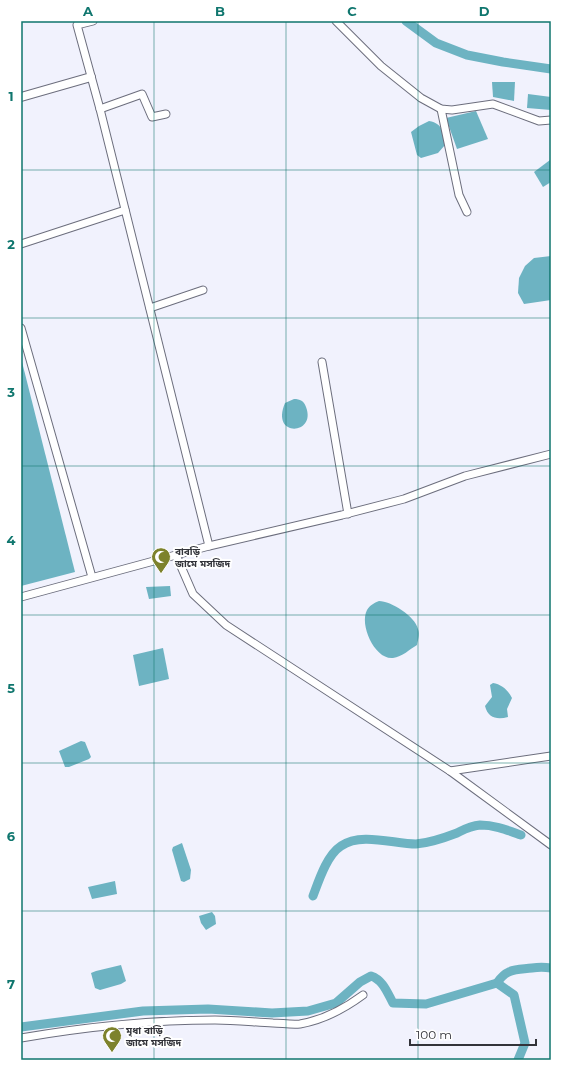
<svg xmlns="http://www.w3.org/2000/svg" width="572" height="1081" viewBox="0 0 572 1081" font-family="Montserrat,'Noto Sans Bengali',sans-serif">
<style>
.water{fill:#6db3c2}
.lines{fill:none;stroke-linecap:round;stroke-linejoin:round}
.canal{stroke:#6db3c2;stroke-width:9}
.minor-casing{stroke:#6c6e7d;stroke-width:9}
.tertiary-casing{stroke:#6c6e7d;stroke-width:10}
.minor{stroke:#fff;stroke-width:7}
.tertiary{stroke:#fff;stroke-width:8}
.grid{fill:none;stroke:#0f766e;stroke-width:1;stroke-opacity:0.55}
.labels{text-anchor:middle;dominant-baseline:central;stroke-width:4;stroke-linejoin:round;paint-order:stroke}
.poi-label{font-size:10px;font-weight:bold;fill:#323339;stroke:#fff;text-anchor:start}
.neatline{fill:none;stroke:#0f766e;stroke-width:1.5}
.grid-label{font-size:13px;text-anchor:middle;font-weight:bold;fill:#0f766e}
</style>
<rect width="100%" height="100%" fill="#f1f2fd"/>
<g class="water">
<polygon points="492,82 515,82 514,101 493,97"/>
<polygon points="528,94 551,97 551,110 527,108"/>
<polygon points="476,111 488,139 457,149 446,118"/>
<path d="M429,121C444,124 442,132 445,145L438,153L421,158L417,155L411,132L419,126Z"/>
<polygon points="550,160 551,182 543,187 534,172"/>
<polygon points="551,256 551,300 524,304 518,293 519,278 525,266 534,258"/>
<polygon points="21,358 75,572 21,586"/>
<path d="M294,399C300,399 304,401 306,407C317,435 270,438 285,403Z"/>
<polygon points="170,586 171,596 149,599 146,587"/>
<path d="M379,601C391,601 415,616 418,629C420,634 418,640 417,645C410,649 402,657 393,658C375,660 359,625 367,610C370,605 374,603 379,601Z"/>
<polygon points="163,648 169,679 139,686 133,655"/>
<path d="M493,683C501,684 508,690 512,698L507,709L508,717C497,720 488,718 485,706L492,697L490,685Z"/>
<polygon points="81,741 85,742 91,757 89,759 69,767 65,767 59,751"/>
<polygon points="182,843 191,870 190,879 184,882 181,881 172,850 173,847"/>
<polygon points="115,881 117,894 92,899 88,887"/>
<polygon points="212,912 215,916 216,924 206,930 201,923 199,916"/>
<polygon points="121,965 126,981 121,984 100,990 95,988 91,973 96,971"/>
</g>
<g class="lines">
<g class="canal">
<polyline points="406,21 436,43 467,55 503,62 551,69"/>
<path d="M313,896C319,880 327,855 341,846C361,832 394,844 416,844C430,843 444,838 457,833C465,829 470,826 480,825C495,825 507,830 521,835"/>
<path d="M497,983C507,968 516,970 532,968C539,967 544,967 551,968"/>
<path d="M21,1027L143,1011L208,1009L272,1013L308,1011L336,1003L360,982L371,976C383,980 387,992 393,1003L426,1004L497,983L514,995L525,1043L518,1060"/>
</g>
<defs>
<g id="minor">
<polyline points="93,21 77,25 100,109 209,546"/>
<polyline points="336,21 381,66 421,98 441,109 452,110 493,104 539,121 551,120"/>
<polyline points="100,109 142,94 152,117 166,114"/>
<polyline points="441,109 459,195 467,212"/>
<polyline points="21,244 125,210"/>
<polyline points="150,308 203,290"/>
<polyline points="21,328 92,577"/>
<polyline points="322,362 348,514"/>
<polyline points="176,555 193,594 226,625 450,771 551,845"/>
<polyline points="21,597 209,546 342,515 404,499 465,476 551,454"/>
<polyline points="450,771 551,756"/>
<path d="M21,1038C85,1027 150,1020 215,1020C234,1020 253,1022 273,1023C281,1023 291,1025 300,1024C323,1020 344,1009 363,995"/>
</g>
<polyline id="tertiary" points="21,97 91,77"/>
</defs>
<use href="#minor" class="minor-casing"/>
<use href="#tertiary" class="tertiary-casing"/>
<use href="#minor" class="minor"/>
<use href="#tertiary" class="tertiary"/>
</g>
<path class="grid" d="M154,21V1060M286,21V1060M418,21V1060M21,170H551M21,318H551M21,466H551M21,615H551M21,763H551M21,911H551"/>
<defs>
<symbol id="mosque-pin" viewBox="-11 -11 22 30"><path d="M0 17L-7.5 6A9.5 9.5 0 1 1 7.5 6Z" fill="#7d822c" stroke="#fff"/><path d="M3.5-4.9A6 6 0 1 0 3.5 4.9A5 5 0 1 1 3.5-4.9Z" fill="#fff"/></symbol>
</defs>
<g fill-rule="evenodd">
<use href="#mosque-pin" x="150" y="546" width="22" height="30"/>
<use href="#mosque-pin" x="101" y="1025" width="22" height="30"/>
</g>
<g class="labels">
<g class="poi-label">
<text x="175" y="551">বাবড়ি<tspan x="175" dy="12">জামে মসজিদ</tspan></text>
<text x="126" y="1030">মৃধা বাড়ি<tspan x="126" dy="12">জামে মসজিদ</tspan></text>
</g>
</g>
<rect width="572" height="1081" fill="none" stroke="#ffffff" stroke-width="44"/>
<path d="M410 1039v6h126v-6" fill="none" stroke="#323339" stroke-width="2"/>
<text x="416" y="1039" font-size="12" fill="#323339" stroke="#ffffff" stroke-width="3" paint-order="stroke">100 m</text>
<rect x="22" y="22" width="528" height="1037" class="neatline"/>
<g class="grid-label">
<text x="88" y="16">A</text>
<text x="220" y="16">B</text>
<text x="352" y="16">C</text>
<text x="484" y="16">D</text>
<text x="11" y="101">1</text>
<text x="11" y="249">2</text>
<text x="11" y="397">3</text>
<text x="11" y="545">4</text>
<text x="11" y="693">5</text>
<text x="11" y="841">6</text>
<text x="11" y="989">7</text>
</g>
</svg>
